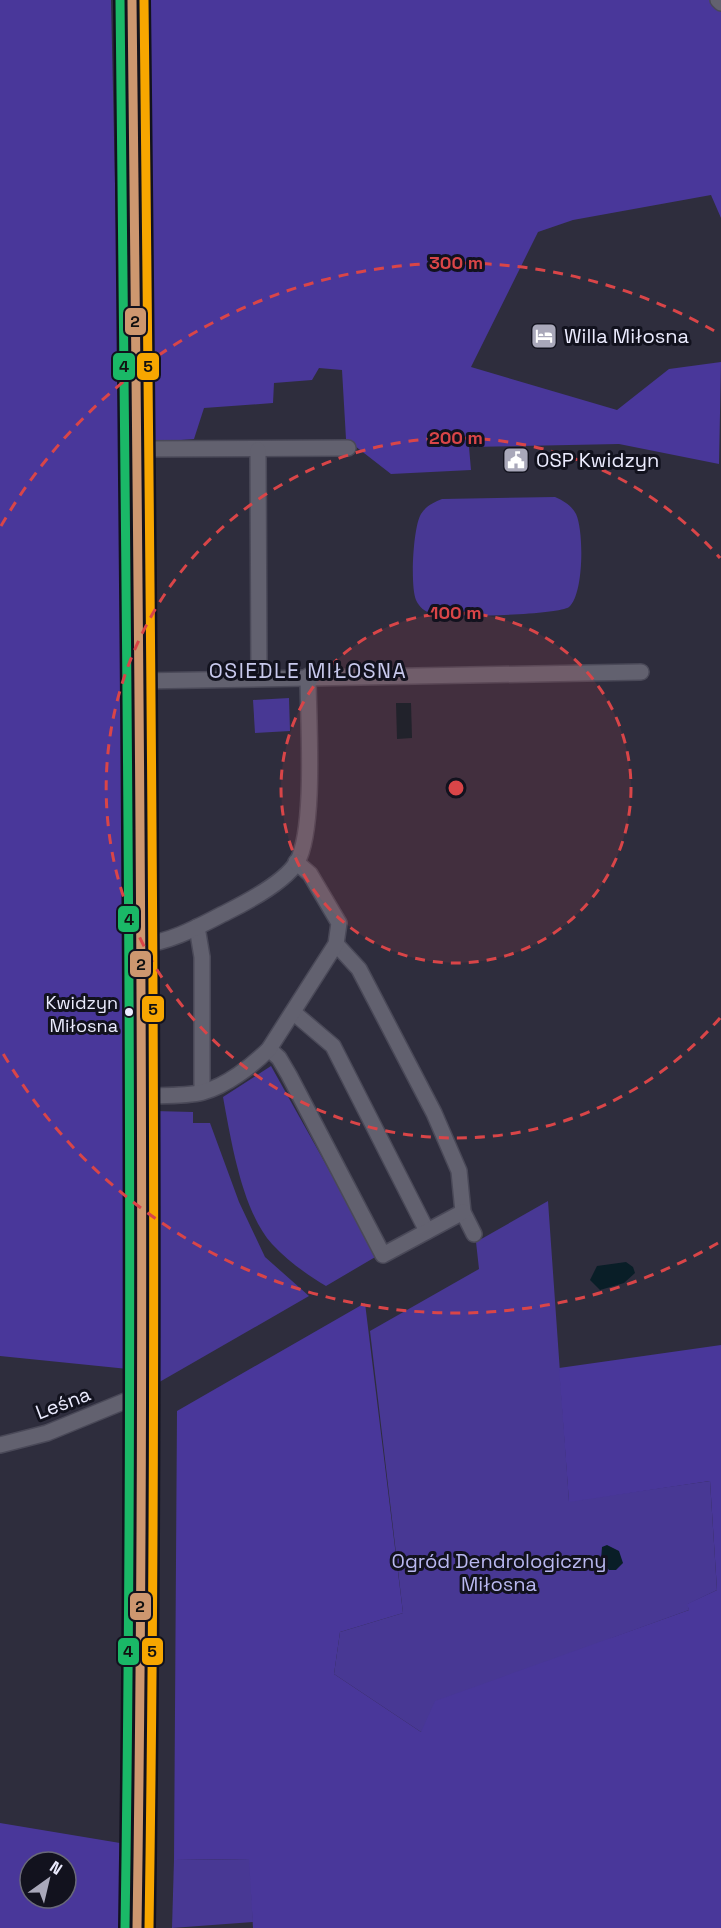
<svg xmlns="http://www.w3.org/2000/svg" width="721" height="1928" viewBox="0 0 721 1928" font-family="'Space Grotesk',sans-serif">
<style>
.green{fill:#483894}
.forest{fill:#49379a;fill-rule:evenodd}
.water{fill:#091e27}
.lines{fill:none;stroke-linecap:round;stroke-linejoin:round}
.minor-casing{stroke:#4a4958;stroke-width:18}
.major-casing{stroke:#4a4958;stroke-width:22}
.minor{stroke:#62616f;stroke-width:15}
.major{stroke:#655c62;stroke-width:20}
.bus-1-casing{stroke:#12121e;stroke-width:14}
.bus-2-casing{stroke:#12121e;stroke-width:14}
.bus-3-casing{stroke:#12121e;stroke-width:14}
.bus-1{stroke:#cd976f;stroke-width:9}
.bus-2{stroke:#1ab867;stroke-width:9}
.bus-3{stroke:#f7a600;stroke-width:9}
.ring{fill:none;stroke:#d94548;stroke-width:3;stroke-dasharray:10 8}
.bus-dot{fill:#ebebfe;stroke:#12121e;stroke-width:2}
.labels{text-anchor:middle;dominant-baseline:central;stroke-width:6;stroke-linejoin:round;paint-order:stroke}
.bus-label{font-size:18px;fill:#ebebfe;stroke:#12121e;text-anchor:end}
.poi-label{font-size:20px;fill:#ebebfe;stroke:#12121e;text-anchor:start}
.street-label{font-size:20px;fill:#ebebfe;stroke:#12121e}
.park-label{font-size:20px;fill:#b9b8f0;stroke:#12121e}
.neighbourhood-label{font-size:21px;letter-spacing:1.5px;fill:#c8c9ed;stroke:#12121e}
.centre{fill:#d94548;stroke:#12121e;stroke-width:3}
.ring-label{font-size:18px;text-anchor:middle;font-weight:bold;fill:#d94548;stroke:#12121e;stroke-width:6;stroke-linejoin:round;paint-order:stroke}
.line-badge{stroke:#12121e;stroke-width:2}
.pale-badge-label{font-size:16px;text-anchor:middle;font-weight:bold;fill:#111}
</style>
<rect width="100%" height="100%" fill="#2e2d3d"/>
<g class="green">
<path d="M555,497C564,501 571,505 576,514C584,531 584,594 569,607C559,615 448,618 433,614C425,612 419,607 416,600C410,586 413,527 421,514C426,506 434,502 442,499Z"/>
<polygon points="289,698 290,731 255,733 253,700"/>
<path d="M271,1066L377,1256L326,1286C306,1274 288,1261 272,1244C242,1211 231,1140 223,1097Z"/>
<polygon points="154,1111 193,1112 193,1123 210,1123 239,1202 265,1257 309,1296 156,1384 151,1340"/>
<polygon points="548,1201 569,1501 710,1481 717,1590 688,1604 689,1610 612,1638 421,1732 334,1674 340,1632 403,1613 370,1331 479,1269 476,1242"/>
<polygon points="250,1859 253,1922 172,1928 174,1860"/>
</g>
<g class="forest">
<polygon points="0,0 111,0 119,368 128,1369 0,1356"/>
<polygon points="145,0 721,0 721,218 711,195 573,220 538,232 471,367 617,410 669,369 721,362 719,464 619,444 469,447 471,470 391,474 346,439 342,370 319,368 312,380 274,383 273,403 204,408 194,439 155,442"/>
<polygon points="365,1303 403,1613 340,1632 334,1674 421,1732 435,1701 689,1610 687,1604 717,1590 710,1481 569,1502 559,1368 721,1345 721,1928 253,1928 249,1859 174,1860 177,1411"/>
<path d="M0,1823L120,1843L121,1928H0ZM30,1862H66V1898H30Z"/>
</g>
<g class="water">
<polygon points="396,703 411,703 412,738 397,739"/>
<polygon points="626,1262 633,1267 635,1273 624,1283 600,1290 590,1280 597,1266"/>
<polygon points="607,1545 619,1551 623,1563 616,1570 609,1570 601,1560 602,1547"/>
</g>
<g class="lines">
<defs>
<g id="minor">
<polyline points="718,0 721,3"/>
<polyline points="136,449 348,448"/>
<polyline points="258,450 259,677"/>
<polyline points="140,681 641,672"/>
<polyline points="197,927 202,957 202,1092"/>
<polyline points="336,944 359,969 434,1113 459,1171 463,1212 474,1234"/>
<path d="M142,945C174,941 199,926 227,912C247,902 285,882 297,862C316,829 308,718 308,676"/>
<polyline points="293,1012 333,1046 427,1231"/>
<polyline points="269,1049 279,1058 289,1075 383,1255 463,1212"/>
<path d="M142,1096C161,1095 184,1097 203,1092C226,1086 252,1066 269,1049L336,944L339,923L310,874L296,862"/>
<polyline points="0,1445 47,1433 130,1399 141,1399"/>
</g>
<polyline id="major" points="132,0 143,961 143,1531 137,1928"/>
</defs>
<use href="#minor" class="minor-casing"/>
<use href="#major" class="major-casing"/>
<use href="#minor" class="minor"/>
<use href="#major" class="major"/>
<defs>
<path id="bus-1" d="M132,0C139,643 147,1285 137,1928"/>
<path id="bus-2" d="M120,0C127,643 135,1285 125,1928"/>
<path id="bus-3" d="M144,0C151,643 159,1285 149,1928"/>
</defs>
<use href="#bus-1" class="bus-1-casing"/>
<use href="#bus-2" class="bus-2-casing"/>
<use href="#bus-3" class="bus-3-casing"/>
<use href="#bus-1" class="bus-1"/>
<use href="#bus-2" class="bus-2"/>
<use href="#bus-3" class="bus-3"/>
</g>
<circle cx="456" cy="788" r="175" fill="#d94548" fill-opacity=".12"/>
<g class="ring">
<circle cx="456" cy="788" r="175"/>
<path d="M720 1018A350 350 0 1 1 720 558"/>
<path d="M718 1243A525 525 0 0 1 1 1050M1 526A525 525 0 0 1 718 333"/>
</g>
<defs>
<symbol id="hotel-square" viewBox="-11 -11 22 22"><rect x="-9" y="-9" width="18" height="18" rx="4" fill="#a9a8ba" stroke="#12121e"/><path d="M-6-4.5h1.5V1H6V5H4.5V3h-9V5H-6ZM-4 0a1.8 1.8 0 1 1 3.6 0ZM.5 0V-2.5h3Q6-2.5 6 0Z" fill="#fff"/></symbol>
<symbol id="civic-square" viewBox="-11 -11 22 22"><rect x="-9" y="-9" width="18" height="18" rx="4" fill="#a9a8ba" stroke="#12121e"/><path d="M-.6-6.5H3V-4.5H.6V-3L4-1V1h2V6H-6V1h2V-1L-.6-3ZM-1.2 2.5V6h2.4V2.5Z" fill="#fff"/></symbol>
</defs>
<g fill-rule="evenodd">
<use href="#hotel-square" x="529" y="321" width="30" height="30"/>
<use href="#civic-square" x="501" y="445" width="30" height="30"/>
</g>
<circle class="bus-dot" cx="129" cy="1012" r="5"/>
<g class="labels">
<g class="bus-label">
<text x="118" y="1002">Kwidzyn<tspan x="118" dy="23">Miłosna</tspan></text>
</g>
<g class="poi-label">
<text x="564" y="336">Willa Miłosna</text>
<text x="536" y="460">OSP Kwidzyn</text>
</g>
<g class="street-label">
<text transform="translate(63 1403) rotate(-21)">Leśna</text>
</g>
<g class="park-label">
<text x="499" y="1561">Ogród Dendrologiczny<tspan x="499" dy="23">Miłosna</tspan></text>
</g>
<g class="neighbourhood-label">
<text x="308" y="670">OSIEDLE MIŁOSNA</text>
</g>
</g>
<circle cx="456" cy="788" r="9" class="centre"/>
<g class="ring-label">
<text x="456" y="269">300 m</text>
<text x="456" y="444">200 m</text>
<text x="456" y="619">100 m</text>
</g>
<g class="line-badge">
<rect x="124" y="307" width="23" height="29" rx="6" fill="#cd976f"/>
<rect x="112" y="352" width="24" height="29" rx="6" fill="#1ab867"/>
<rect x="136" y="352" width="24" height="29" rx="6" fill="#f7a600"/>
<rect x="117" y="905" width="23" height="28" rx="6" fill="#1ab867"/>
<rect x="129" y="950" width="23" height="28" rx="6" fill="#cd976f"/>
<rect x="141" y="995" width="24" height="28" rx="6" fill="#f7a600"/>
<rect x="129" y="1592" width="23" height="29" rx="6" fill="#cd976f"/>
<rect x="117" y="1637" width="23" height="29" rx="6" fill="#1ab867"/>
<rect x="141" y="1637" width="23" height="29" rx="6" fill="#f7a600"/>
</g>
<g class="pale-badge-label">
<text x="135" y="327">2</text>
<text x="124" y="372">4</text>
<text x="148" y="372">5</text>
<text x="129" y="925">4</text>
<text x="141" y="970">2</text>
<text x="153" y="1015">5</text>
<text x="140" y="1612">2</text>
<text x="128" y="1657">4</text>
<text x="152" y="1657">5</text>
</g>
<g transform="translate(48 1880) rotate(34)"><circle r="28" fill="#12121e" stroke="#696978" stroke-width="1.5"/>
<path d="M0-4.5L10 22L0 15L-10 22Z" fill="#a9a8ba"/>
<text y="-9" font-size="16" font-weight="bold" text-anchor="middle" fill="#ebebfe">N</text>
</g>
</svg>
